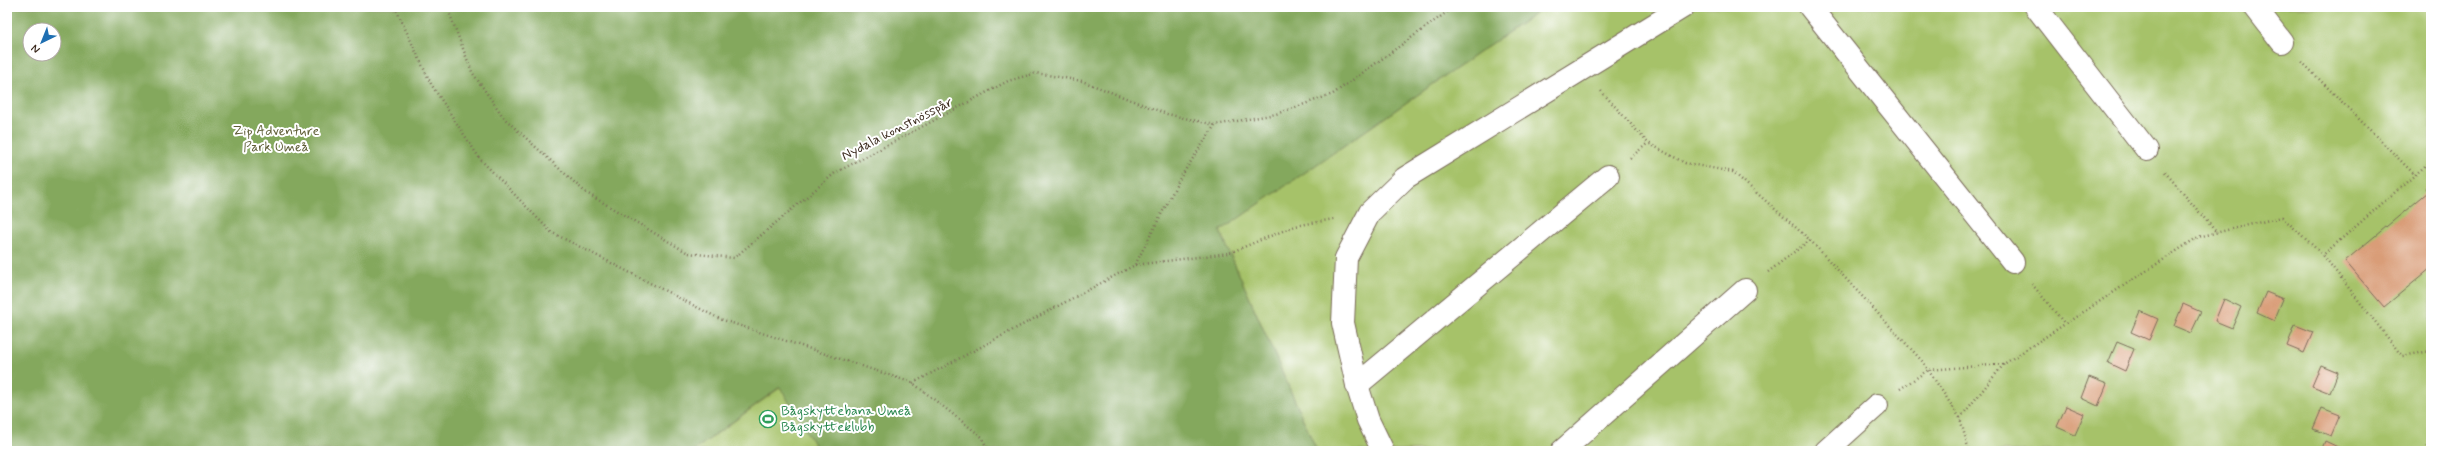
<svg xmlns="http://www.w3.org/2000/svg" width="2438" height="458" viewBox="0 0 2438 458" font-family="Mynerve,sans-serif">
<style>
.green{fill:#a6c269;stroke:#707644}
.forest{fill:#84a85d;stroke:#60693e;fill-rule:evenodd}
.building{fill:#d99d78}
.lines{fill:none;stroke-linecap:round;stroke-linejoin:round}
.minor-casing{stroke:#7a6b59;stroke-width:24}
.path{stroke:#7a6b59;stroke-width:2.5;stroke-dasharray:1 3;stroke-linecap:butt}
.minor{stroke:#fff;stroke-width:22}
.labels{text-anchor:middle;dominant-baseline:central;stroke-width:4;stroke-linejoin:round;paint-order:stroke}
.street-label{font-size:14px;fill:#3b2a1e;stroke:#fff}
.park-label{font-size:14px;fill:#605f38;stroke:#fff}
.leisure-label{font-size:14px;fill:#27864d;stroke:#fff;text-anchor:start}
</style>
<rect width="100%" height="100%" fill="#fff"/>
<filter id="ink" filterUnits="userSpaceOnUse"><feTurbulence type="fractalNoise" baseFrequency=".025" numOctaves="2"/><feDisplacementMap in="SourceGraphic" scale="8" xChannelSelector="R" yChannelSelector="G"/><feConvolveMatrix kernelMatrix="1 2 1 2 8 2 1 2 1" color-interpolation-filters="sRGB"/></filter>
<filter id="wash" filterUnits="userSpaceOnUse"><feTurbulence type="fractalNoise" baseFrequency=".012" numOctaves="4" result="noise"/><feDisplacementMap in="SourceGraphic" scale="16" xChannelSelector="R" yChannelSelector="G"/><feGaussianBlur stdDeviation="0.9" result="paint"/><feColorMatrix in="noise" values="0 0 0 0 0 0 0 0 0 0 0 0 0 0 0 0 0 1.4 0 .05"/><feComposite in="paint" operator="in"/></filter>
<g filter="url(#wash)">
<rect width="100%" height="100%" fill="#efe3c6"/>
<g class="green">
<polygon points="1545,7 2431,7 2431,451 1317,451 1220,231"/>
<polygon points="781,387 818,451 693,451"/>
</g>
<path class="forest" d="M7,7H1545L1220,231L1317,451H818L780,387L693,451H7ZM30,30H54V54H30Z"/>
<g id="blocks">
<g class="building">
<polygon points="2431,183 2431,268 2384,307 2345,261 2428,192 2425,188"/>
<polygon points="2266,292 2283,299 2274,321 2257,313"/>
<polygon points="2224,299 2241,307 2232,328 2215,321"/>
<polygon points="2183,304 2201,312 2191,333 2174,326"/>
<polygon points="2140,311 2158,319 2149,340 2131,332"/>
<polygon points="2295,325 2313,332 2304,353 2287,346"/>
<polygon points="2117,342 2134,349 2125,371 2108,363"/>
<polygon points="2321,365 2338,372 2330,393 2312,386"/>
<polygon points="2089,377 2107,384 2098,406 2081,398"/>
<polygon points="2066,406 2084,414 2075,435 2057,427"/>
<polygon points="2322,408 2340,415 2331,436 2313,429"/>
<polygon points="2325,441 2342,449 2341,451 2321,451"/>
</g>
</g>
</g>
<g filter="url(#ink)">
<use href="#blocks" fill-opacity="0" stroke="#7a6b59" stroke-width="1"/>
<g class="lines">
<defs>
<g id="minor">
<polyline points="1810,7 2013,262"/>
<polyline points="2036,7 2147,150"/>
<polyline points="2255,7 2282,42"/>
<polyline points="1357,385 1608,176"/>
<polyline points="1383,451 1368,420 1357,385 1343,323 1346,258 1370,212 1405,178 1683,7"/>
<polyline points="1562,451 1745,290"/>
<polyline points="1826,451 1877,405"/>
</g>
</defs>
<use href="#minor" class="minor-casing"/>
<g class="path">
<polyline points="395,7 431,84 480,159 551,232 720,319 913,383 982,437 988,451"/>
<polyline points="447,7 472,72 504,118 585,192 688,253 734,258 835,173 1008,81 1036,73 1082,81 1167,114 1215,125 1276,114 1333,94 1454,7"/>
<polyline points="2302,62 2415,175"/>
<polyline points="1601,91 1648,143 1685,163 1733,172 1810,240 1923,362 1960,418 1969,451"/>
<polyline points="1630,158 1648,143"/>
<polyline points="2431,161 2323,255 2402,356 2431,351"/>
<polyline points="2165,172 2217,233"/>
<polyline points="1135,265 1229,253 1295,226 1334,219"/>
<polyline points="1768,272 1810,240"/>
<polyline points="2032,284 2065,324"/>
<polyline points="2428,352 2431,369"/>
<polyline points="913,383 1135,265 1180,178 1215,125"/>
<polyline points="1900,389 1928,370 2004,364 2198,237 2282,217 2323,255"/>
<polyline points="1960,418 2004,364"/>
<polyline points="2426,451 2431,438"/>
</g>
<use href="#minor" class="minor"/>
</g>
</g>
<defs>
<symbol id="stadium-ring" viewBox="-11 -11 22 22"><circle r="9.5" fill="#fff" stroke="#2e9e5b" stroke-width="1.5"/><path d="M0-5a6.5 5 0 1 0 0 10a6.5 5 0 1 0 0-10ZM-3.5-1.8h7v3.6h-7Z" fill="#2e9e5b"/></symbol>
</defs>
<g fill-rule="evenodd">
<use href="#stadium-ring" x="758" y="409" width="20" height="20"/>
</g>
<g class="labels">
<g class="street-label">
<text transform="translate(897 129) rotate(-27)">Nydala konstnösspår</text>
</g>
<g class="park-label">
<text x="276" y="131">Zip Adventure<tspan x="276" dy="16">Park Umeå</tspan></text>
</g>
<g class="leisure-label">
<text x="781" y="411">Bågskyttebana Umeå<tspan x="781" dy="16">Bågskytteklubb</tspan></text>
</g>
</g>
<rect width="2438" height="458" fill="none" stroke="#fff" stroke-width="24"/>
<g transform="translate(42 42) rotate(223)"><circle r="19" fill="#ffffff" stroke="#b1aaa5"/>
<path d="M0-3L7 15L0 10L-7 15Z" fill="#1f6fb2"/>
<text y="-6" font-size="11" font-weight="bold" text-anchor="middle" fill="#3b2a1e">N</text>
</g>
</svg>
